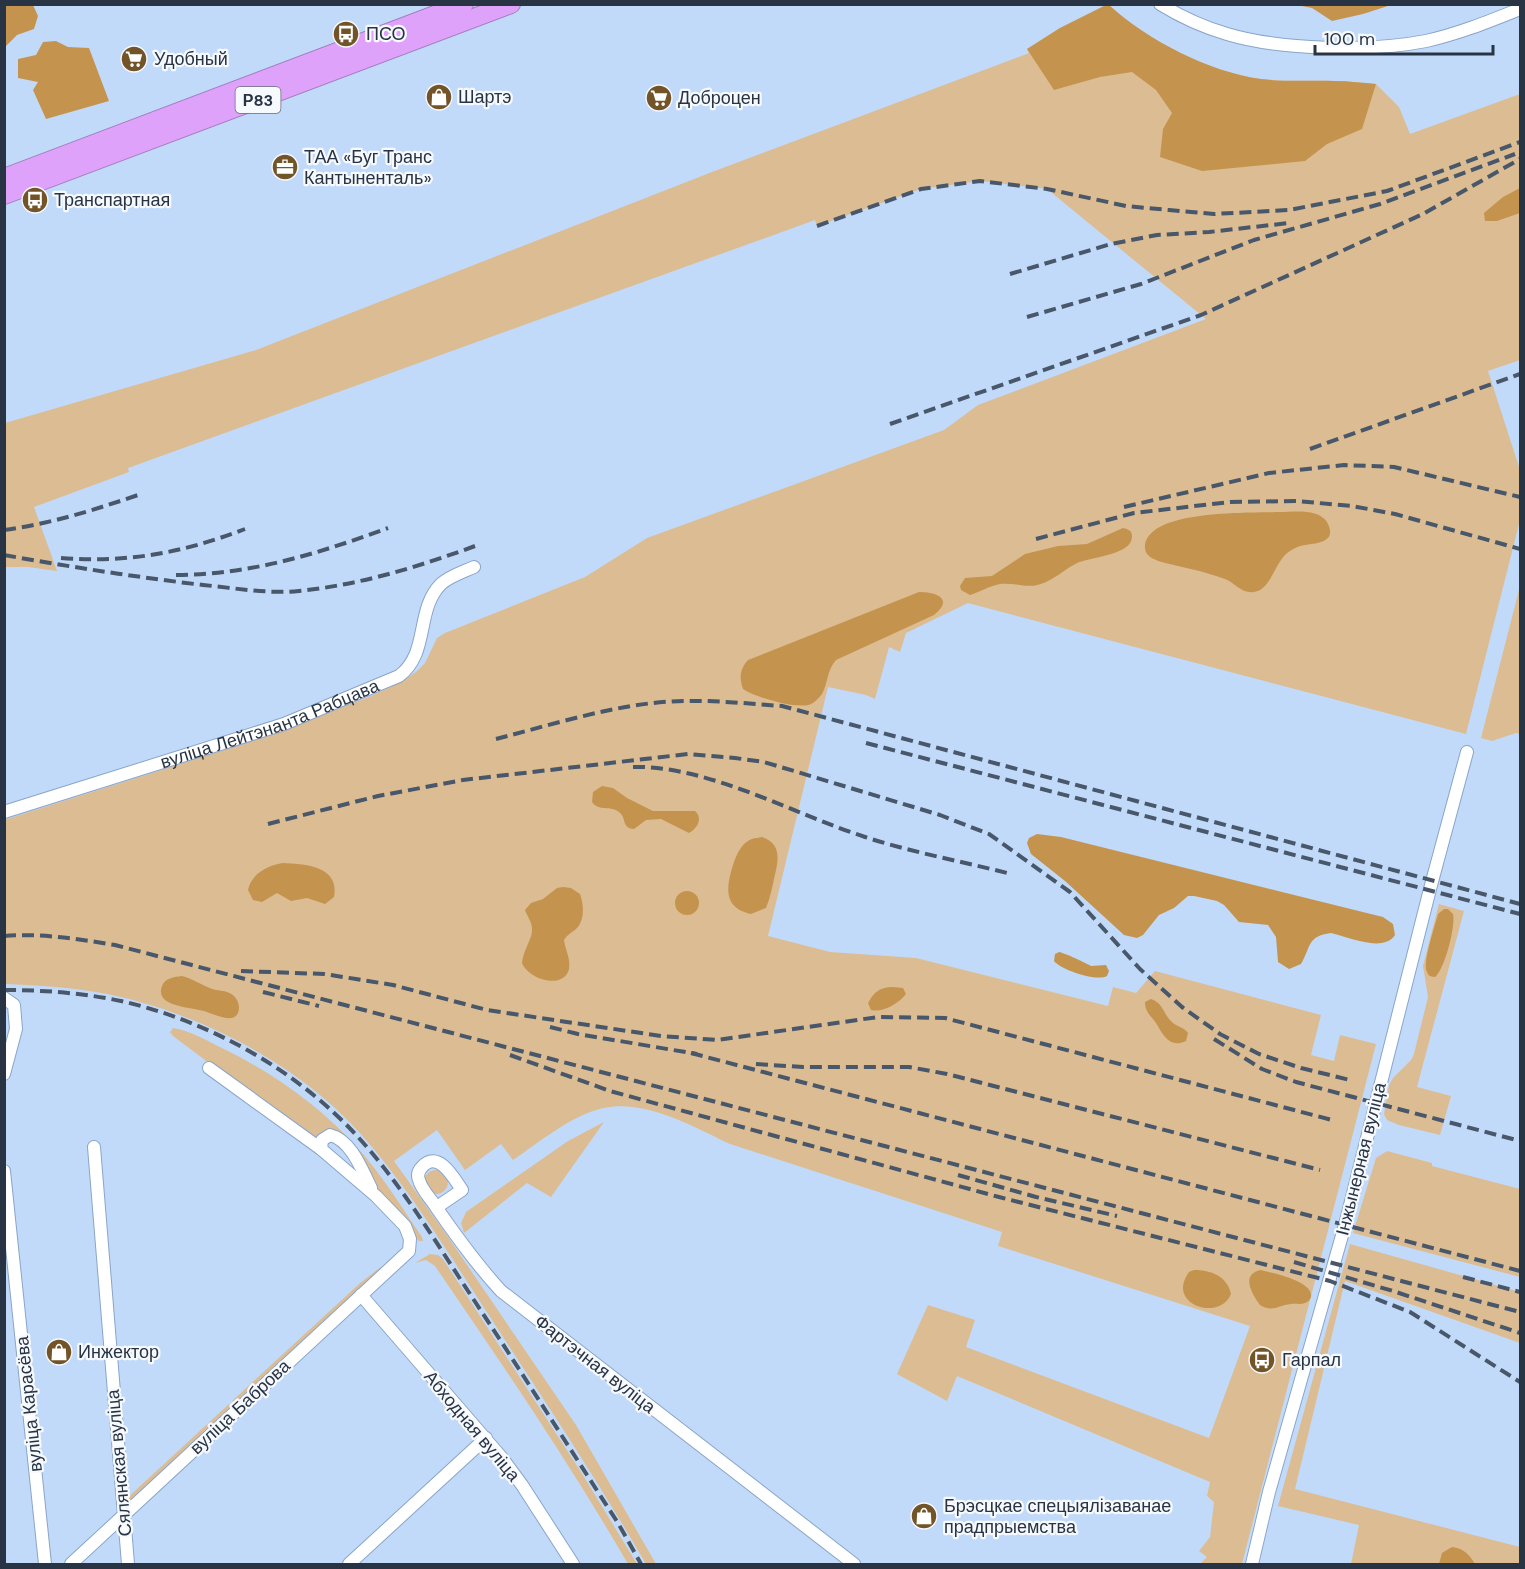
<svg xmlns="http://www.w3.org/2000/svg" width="1525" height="1569" viewBox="0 0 1525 1569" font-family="'DM Sans',sans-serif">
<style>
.green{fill:#dcbc92}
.forest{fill:#c4944e}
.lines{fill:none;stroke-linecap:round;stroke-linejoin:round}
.minor-casing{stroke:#88a5ca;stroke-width:14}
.highway-casing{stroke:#9f7cba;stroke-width:20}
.minor{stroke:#fff;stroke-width:12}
.highway{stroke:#dfa2fa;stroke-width:18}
.rail{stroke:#485769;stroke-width:4;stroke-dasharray:12 6;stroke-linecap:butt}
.labels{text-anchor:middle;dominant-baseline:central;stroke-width:4.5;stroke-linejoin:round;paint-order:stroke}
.shield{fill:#f6f9fd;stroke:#666f7b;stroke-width:1.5}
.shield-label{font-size:16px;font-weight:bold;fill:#283443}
.poi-label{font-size:18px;fill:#283443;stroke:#f6f9fd;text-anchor:start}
.street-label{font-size:18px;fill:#283443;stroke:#f6f9fd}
</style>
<rect width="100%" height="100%" fill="#c2daf9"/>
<g class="green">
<path d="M1106,5H1109C1147,40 1209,72 1261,79C1285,82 1310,80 1335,81C1349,81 1363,83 1376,84L1399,107L1410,134L1520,94V360L1488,371L1520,470V520L1466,734L968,603L906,633L900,652L889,647L875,699L866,695L828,687L768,936L830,952L916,958L1108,1006L1113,987L1136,993L1155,971L1321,1015L1311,1055L1334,1061L1340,1035L1376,1044L1242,1564H1200L1207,1557L1199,1551L1210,1537L1214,1502L1207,1496L1210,1482L957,1376L947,1401L897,1374L928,1305L975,1320L966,1347L1209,1438L1250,1326L998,1246L1002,1232L730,1144C694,1127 645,1099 604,1108C571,1115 540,1142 513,1160L501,1144L465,1170L437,1130L394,1161L448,1237L576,1425L656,1564H646C598,1481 544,1400 492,1320C450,1256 410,1189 359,1132C295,1061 190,1008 96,992C65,987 35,985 5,984L4,820L259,739L369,697L401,682L416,672L425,663L437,638L445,633L585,577L647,538L944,430L978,405L1206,319L1047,189L980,181L921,189L817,226L815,220L128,468L129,472L34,507L57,571L28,567H5V423L256,350L712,172L1029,53L1027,49L1060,28Z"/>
<polygon points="1520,586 1520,734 1516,733 1492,741 1481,738"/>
<polygon points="1439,904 1464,911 1417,1087 1451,1096 1440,1135 1399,1125 1387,1120 1384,1114 1389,1085 1393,1078 1411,1060 1414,1054 1428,997 1423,966"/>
<path d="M173,1028C190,1030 209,1042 224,1049C277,1075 324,1109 363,1154C385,1180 403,1209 422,1237L423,1241H419L414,1236L383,1196L350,1147L320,1136L309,1138L173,1036L170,1032Z"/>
<polygon points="604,1122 551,1197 527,1183 464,1233 461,1223 466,1212 568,1141"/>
<polygon points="1387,1151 1432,1163 1432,1166 1520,1189 1520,1277 1353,1233 1376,1158"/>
<circle cx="436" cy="1182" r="12"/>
<polygon points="1350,1244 1520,1292 1520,1343 1345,1281 1295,1489 1520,1547 1520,1564 1351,1564 1359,1525 1278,1506"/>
<path d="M430,1254L438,1255L443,1259L581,1472L637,1564H628C569,1462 502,1364 435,1266L426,1260L415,1263Z"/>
<polygon points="392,1261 235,1404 232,1401 359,1284 378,1269"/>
<polygon points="229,1404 231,1408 130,1502 125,1500"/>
</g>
<g class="forest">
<polygon points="5,4 33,5 38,16 34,29 17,35 5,47"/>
<path d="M1106,5H1109C1147,40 1209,72 1261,79C1285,82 1310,80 1335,81C1349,81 1363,83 1376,84L1362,129L1327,144L1305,161L1202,171L1160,157L1163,129L1172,113L1156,90L1132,72L1100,77L1054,90L1027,49L1060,28Z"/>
<polygon points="1297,5 1391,5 1363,14 1332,21 1312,8"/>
<polygon points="56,41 68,47 89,48 109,101 46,119 33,90 38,82 18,78 18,59 36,55 43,42"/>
<polygon points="1520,188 1520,213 1497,221 1485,221 1484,213 1503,197"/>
<path d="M1280,512C1294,512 1318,508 1327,522C1338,542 1318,543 1305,545C1298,546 1290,550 1285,555C1274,566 1270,590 1254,592C1242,594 1235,583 1225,579C1204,571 1180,567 1158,561C1151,558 1144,555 1145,545C1150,509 1251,513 1280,512Z"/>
<path d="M1123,528C1127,529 1132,530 1132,536C1133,555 1090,557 1077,563C1065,569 1055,579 1041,584C1027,589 1014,582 1000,584C989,586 980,592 970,595L961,590L960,586L965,578L992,576L1025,554L1058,546L1087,544Z"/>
<path d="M919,592C935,592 955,598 934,615L836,660C827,670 828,683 822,694C819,698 815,702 811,704C799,710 754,697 743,689C739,677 740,669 748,660Z"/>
<path d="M602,786L613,788L627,798L653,811H695C703,818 698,828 689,833L661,819L646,820L634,829C621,828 627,818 619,812C610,805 599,812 592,802L593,792Z"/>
<path d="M1037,834L1061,837L1383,917L1393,924L1395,935C1383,953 1349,937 1331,933C1307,936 1311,947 1301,964L1289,969L1278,962L1276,937L1268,925L1239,922L1224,905L1217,901L1194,896H1188L1174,908L1159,915L1143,935L1137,938L1124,935L1065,881L1031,854L1027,843L1029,838Z"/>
<path d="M762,837C783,844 778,862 774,879C772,889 770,898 766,908L751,914C723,908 726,887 733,865C736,856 740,846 748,841C752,838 757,838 762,837Z"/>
<path d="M283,863C305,864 340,866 334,897L325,904L307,898L291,901L277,893L262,902L253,900L248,890C251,874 268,865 283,863Z"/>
<path d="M563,887L571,888L580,894C584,905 585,921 576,929C571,933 568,934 564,940C565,949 571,959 569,969C564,990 529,980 522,963C523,950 533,938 532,929C532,922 527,916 525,910L531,903L543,899L557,888Z"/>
<circle cx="687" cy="903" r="12"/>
<path d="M1444,909H1448L1453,914C1456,926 1444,971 1435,977C1430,976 1429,977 1427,972C1422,963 1435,926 1438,914Z"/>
<path d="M1059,952C1065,953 1086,963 1091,966L1106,965L1109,971L1107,976C1097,982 1061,970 1054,961L1055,954Z"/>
<path d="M182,976C194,979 204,987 216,990C223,991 228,991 234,996C237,999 239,1003 239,1008C238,1027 214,1014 204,1011C192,1007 154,1007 162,986C165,978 174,977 182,976Z"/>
<path d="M893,987L903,988L906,994C899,1003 883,1013 871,1010L868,1003C874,992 880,987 893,987Z"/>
<path d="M1151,999C1163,1003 1163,1013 1171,1021C1176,1027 1183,1026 1188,1033L1186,1041C1170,1049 1163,1035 1156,1023C1151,1016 1145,1012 1145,1002Z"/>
<path d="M1194,1270C1211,1270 1227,1276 1231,1294C1220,1322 1165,1305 1189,1272Z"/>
<path d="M1261,1270C1272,1273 1314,1281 1311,1297C1310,1300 1308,1302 1305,1303C1300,1305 1295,1303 1291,1304C1278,1305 1273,1313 1260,1305C1252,1294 1240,1274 1261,1270Z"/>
<path d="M1452,1547C1463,1548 1470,1555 1475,1564H1439L1442,1553Z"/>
</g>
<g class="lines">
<defs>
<g id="minor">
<path d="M1160,4C1181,17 1203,27 1227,34C1280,50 1371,52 1426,41C1458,34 1490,21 1520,9"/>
<path id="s1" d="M4,812L284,724L399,676C430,653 415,610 441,584C450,576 463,572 474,567"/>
<polyline points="4,998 14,1005 16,1029 4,1074"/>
<polyline points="94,1147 128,1564"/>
<path d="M321,1149L322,1140L330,1135C351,1140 362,1170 371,1188"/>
<polyline points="4,1171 45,1564"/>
<path d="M437,1207L462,1190C454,1178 438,1149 422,1167C418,1171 417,1175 419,1180C421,1189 431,1199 436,1207C456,1236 477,1265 501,1291L854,1564"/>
<polyline points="361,1295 502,1458 522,1485 573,1564"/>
<polyline points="71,1564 409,1251 410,1239 405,1226 376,1196 321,1149 209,1068"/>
<polyline points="349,1564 486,1438"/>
<polyline points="1252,1564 1269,1492 1345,1225 1430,889 1467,752"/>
</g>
<g id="highway">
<polyline points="4,178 464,4"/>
<polyline points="4,195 511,4"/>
</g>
</defs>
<use href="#minor" class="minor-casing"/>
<use href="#highway" class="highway-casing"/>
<use href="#minor" class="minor"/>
<use href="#highway" class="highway"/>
<g class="rail">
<polyline points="817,226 921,189 980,181 1047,189 1126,206 1169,210 1214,214 1289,210 1387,191 1520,142"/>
<polyline points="1010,274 1111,244 1157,235 1209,232 1289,223"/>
<polyline points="1027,317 1141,284 1254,240 1380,204 1515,154"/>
<polyline points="890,424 1201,315 1423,214 1520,159"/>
<polyline points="1310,449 1520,374"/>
<polyline points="1124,507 1269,473 1344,465 1394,467 1520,497"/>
<path d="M4,530C50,524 94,510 138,495"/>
<polyline points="1036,539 1134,513 1230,502 1296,501 1352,506 1395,514 1520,549"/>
<path d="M4,555C71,567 136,577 203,585C235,588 267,594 299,591C359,585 418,567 475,546"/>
<path d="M61,558C129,563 182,553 245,529"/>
<path d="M176,575C250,575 320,553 388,528"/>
<path d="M496,739C547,726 600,709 653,703C696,698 739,703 782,706L1520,904"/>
<polyline points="866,743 1520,914"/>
<path d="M633,767C707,765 794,814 865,837C911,852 960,861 1007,873"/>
<polyline points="268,824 378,796 463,780 688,754 735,758 764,762 940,815 989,834 1070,892 1140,969 1182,1007 1220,1034 1259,1054 1301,1068 1350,1080"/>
<path d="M4,936C42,933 78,939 115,945L1520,1312"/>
<polyline points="241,971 324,974 356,979 393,985 487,1010 661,1036 717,1040 878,1017 945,1018 1332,1120"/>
<path d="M4,990C44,990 83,993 121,1001C209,1021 297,1070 358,1137C400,1183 434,1239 468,1291C519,1368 568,1446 618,1523L641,1564"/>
<polyline points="263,992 319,1006"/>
<polyline points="550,1027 578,1034 697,1054"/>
<polyline points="1214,1039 1262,1069 1296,1082 1520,1141"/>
<polyline points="691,1053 1520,1271"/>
<polyline points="510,1055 610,1091 999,1197 1330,1281 1410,1312 1520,1382"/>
<polyline points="756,1064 803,1067 909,1067 947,1074 1320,1170"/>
<polyline points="958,1175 1036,1197 1117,1216"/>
<polyline points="1294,1262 1393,1291 1520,1333"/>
<polyline points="1463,1277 1520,1292"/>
</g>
</g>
<defs>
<symbol id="bus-disc" viewBox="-11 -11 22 22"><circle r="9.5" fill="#725428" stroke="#f6f9fd"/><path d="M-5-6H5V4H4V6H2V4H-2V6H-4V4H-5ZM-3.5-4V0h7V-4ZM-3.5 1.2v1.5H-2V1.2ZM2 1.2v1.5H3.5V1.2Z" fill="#fff"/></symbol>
<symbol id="supermarket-disc" viewBox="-11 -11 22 22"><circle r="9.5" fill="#725428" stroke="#f6f9fd"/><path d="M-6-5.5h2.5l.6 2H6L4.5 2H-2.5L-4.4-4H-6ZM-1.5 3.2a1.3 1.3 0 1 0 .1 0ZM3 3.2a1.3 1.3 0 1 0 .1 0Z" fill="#fff"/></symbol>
<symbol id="shop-disc" viewBox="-11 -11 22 22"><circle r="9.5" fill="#725428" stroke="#f6f9fd"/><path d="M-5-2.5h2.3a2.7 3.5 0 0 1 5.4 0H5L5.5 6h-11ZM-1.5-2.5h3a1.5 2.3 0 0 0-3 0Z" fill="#fff"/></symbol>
<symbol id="office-disc" viewBox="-11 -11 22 22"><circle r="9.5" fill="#725428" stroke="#f6f9fd"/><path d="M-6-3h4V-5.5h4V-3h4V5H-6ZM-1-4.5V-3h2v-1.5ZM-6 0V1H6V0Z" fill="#fff"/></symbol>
</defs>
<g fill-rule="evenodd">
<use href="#bus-disc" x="331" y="19" width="30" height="30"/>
<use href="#supermarket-disc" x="119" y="44" width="30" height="30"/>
<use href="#shop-disc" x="424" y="82" width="30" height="30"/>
<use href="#supermarket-disc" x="644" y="83" width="30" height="30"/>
<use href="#office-disc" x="270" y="152" width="30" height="30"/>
<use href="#bus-disc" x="20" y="185" width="30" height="30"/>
<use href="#shop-disc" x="44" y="1337" width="30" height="30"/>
<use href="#bus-disc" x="1247" y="1345" width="30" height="30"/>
<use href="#shop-disc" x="909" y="1501" width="30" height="30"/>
</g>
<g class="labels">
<rect class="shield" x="235.5" y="87" width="45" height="26" rx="4.5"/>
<g class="shield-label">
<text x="258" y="100">Р83</text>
</g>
<g class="poi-label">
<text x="366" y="34">ПСО</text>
<text x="154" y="59">Удобный</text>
<text x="458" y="97">Шартэ</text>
<text x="678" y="98">Доброцен</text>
<text x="304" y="157">ТАА «Буг Транс<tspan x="304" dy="21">Кантыненталь»</tspan></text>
<text x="54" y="200">Транспартная</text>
<text x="78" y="1352">Инжектор</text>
<text x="1282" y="1360">Гарпал</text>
<text x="944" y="1506">Брэсцкае спецыялізаванае<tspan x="944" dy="21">прадпрыемства</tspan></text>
</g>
<g class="street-label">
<text stroke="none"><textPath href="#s1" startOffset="280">вуліца Лейтэнанта Рабцава</textPath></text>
<text transform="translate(1361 1159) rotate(-76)">Інжынерная вуліца</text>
<text transform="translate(595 1364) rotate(38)">Фартэчная вуліца</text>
<text transform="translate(29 1404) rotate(-96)">вуліца Карасёва</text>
<text transform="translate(240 1407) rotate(-43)">вуліца Баброва</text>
<text transform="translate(472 1426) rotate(50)">Абходная вуліца</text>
<text transform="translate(119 1463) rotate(-95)">Сялянская вуліца</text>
</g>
</g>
<rect width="1525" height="1569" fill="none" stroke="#283443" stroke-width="12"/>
<path d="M1315 45v9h178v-9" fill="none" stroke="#283443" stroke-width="3"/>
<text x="1324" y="45" font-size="18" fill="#283443" stroke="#f6f9fd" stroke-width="4.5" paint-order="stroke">100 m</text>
</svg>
